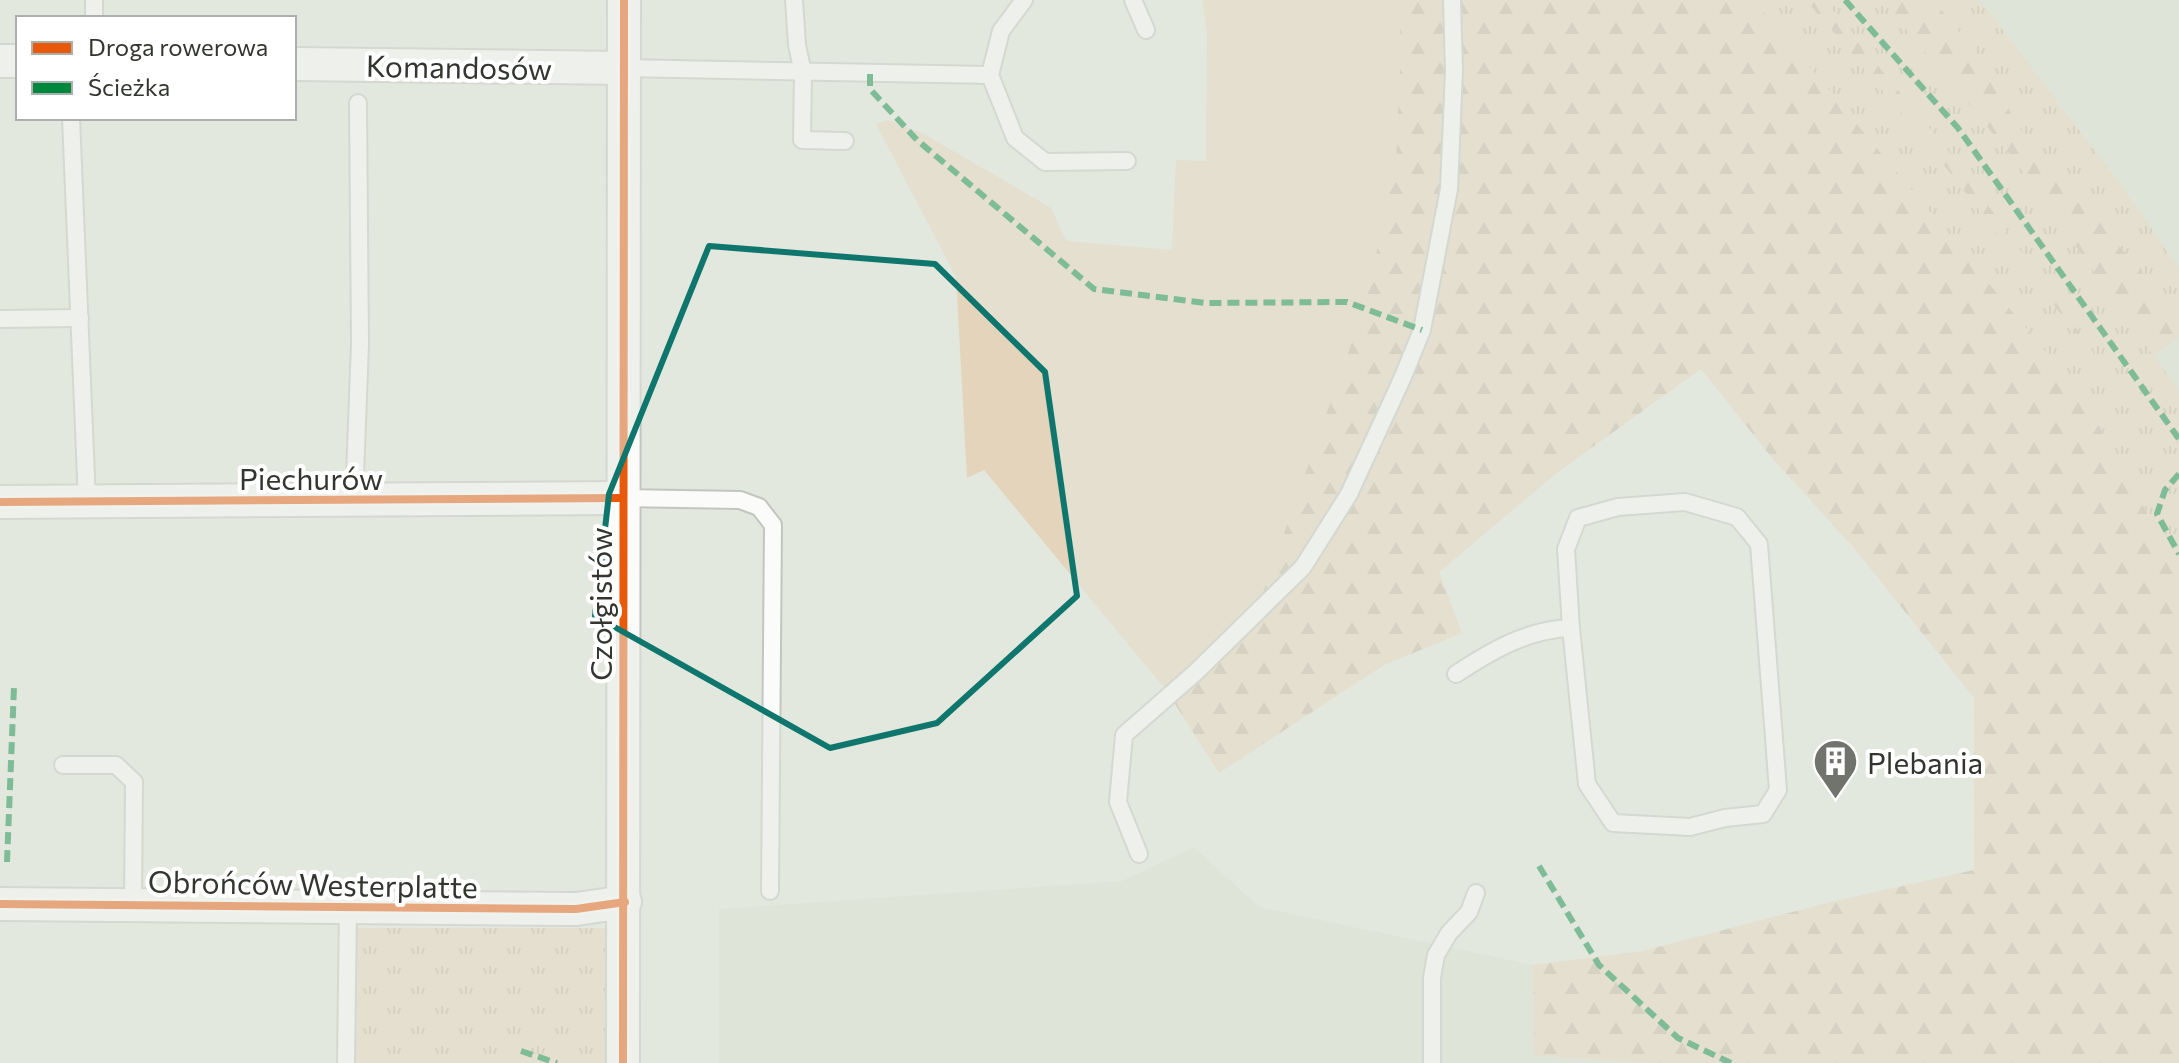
<svg xmlns="http://www.w3.org/2000/svg" width="2179" height="1063" viewBox="0 0 2179 1063" font-family="Commissioner,sans-serif">
<style>
.built{fill:#d8e1cf}
.grass{fill:url(#grass-tufts)}
.forest{fill:url(#forest-firs)}
.garden{fill:#e4d4bc}
.lines{fill:none;stroke-linecap:round;stroke-linejoin:round}
.lane-casing{stroke:#c2c6bf;stroke-width:20}
.street-casing{stroke:#c2c6bf;stroke-width:36}
.lane{stroke:#fbfcfa;stroke-width:16}
.street{stroke:#fbfcfa;stroke-width:32}
.quiet{stroke:#00873e;stroke-width:6;stroke-dasharray:12 6;stroke-linecap:butt}
.cycleway-casing{stroke:#fff;stroke-width:13}
.cycleway{stroke:#e8590c;stroke-width:8}
.marked{fill:none;stroke:#0f766e;stroke-width:6;stroke-linejoin:round}
.labels{text-anchor:middle;dominant-baseline:central;stroke-width:8;stroke-linejoin:round;paint-order:stroke}
.street-label{font-size:30px;fill:#33362f;stroke:#fff}
.poi-label{font-size:30px;fill:#33362f;stroke:#fff;text-anchor:start}
</style>
<defs>
<pattern id="grass-tufts" width="24" height="20" patternUnits="userSpaceOnUse" patternTransform="scale(2)"><rect width="24" height="20" fill="#e4d4bc"/><path d="M3 7l-1-3M5 7V3M7 7l1-3M15 17l-1-3M17 17v-4M19 17l1-3" fill="none" stroke="#c4b7a2"/></pattern>
<pattern id="forest-firs" width="22" height="20" patternUnits="userSpaceOnUse" patternTransform="scale(2)"><rect width="22" height="20" fill="#e4d4bc"/><path d="M5 1l3.5 6h-7zM16 11l3.5 6h-7z" fill="#c4b7a2"/></pattern>
</defs>
<rect width="100%" height="100%" fill="#e3e8de"/>
<g class="built">
<polygon points="1980,0 2179,0 2179,268 2119,182"/>
<polygon points="2179,337 2179,391 2154,356"/>
<polygon points="1194,847 1259,907 1533,965 1534,1056 1654,1063 719,1063 719,909 1122,881"/>
</g>
<g class="grass">
<polygon points="1754,0 1806,0 1918,132 2100,363 1961,167 1824,0 1882,0 2013,158 2179,391 2179,572 2084,398"/>
<polygon points="1933,0 1980,0 2119,182 2179,268 2179,317 2096,218 2043,169 1975,51"/>
<polygon points="350,928 605,928 605,1063 351,1063"/>
</g>
<g class="forest">
<polygon points="1397,0 1754,0 2084,398 2179,572 2179,1063 1654,1063 1534,1056 1533,965 1643,951 1831,902 1974,870 1974,698 1854,548 1772,458 1701,369 1558,472 1439,572 1462,633 1384,665 1219,773 1166,690 1262,595 1366,302 1396,159 1401,40"/>
<polygon points="1806,0 1824,0 1961,167 2115,383 1918,132"/>
<polygon points="1882,0 1933,0 1975,51 2043,169 2096,218 2179,317 2179,337 2154,356 2013,158"/>
</g>
<polygon class="garden" points="1202,0 1397,0 1401,40 1396,159 1366,302 1262,595 1166,690 984,470 967,478 956,277 876,124 888,120 924,134 1051,208 1066,241 1172,250 1176,160 1206,161 1207,32"/>
<g class="lines">
<defs>
<g id="lane">
<polyline points="94,0 94,18"/>
<polyline points="794,0 797,45 803,73 802,140 845,141"/>
<polyline points="1024,0 1001,31 990,75 1015,138 1045,162 1127,161"/>
<polyline points="1133,0 1146,30"/>
<polyline points="623,68 990,75"/>
<polyline points="71,118 87,501"/>
<polyline points="0,319 80,318"/>
<polyline points="622,498 740,500 759,507 773,525 770,891"/>
<polyline points="354,501 360,344 358,103"/>
<path d="M1456,674C1491,651 1528,629 1571,628L1566,549L1578,518L1618,507L1685,502L1737,517L1759,544L1778,790L1763,814L1725,818L1690,827L1613,823L1587,784L1571,628"/>
<polyline points="63,765 116,765 134,782 133,905"/>
<polyline points="1139,854 1118,802 1124,735 1196,672 1303,567 1349,494 1402,379 1422,330 1449,189 1454,70 1452,0"/>
<polyline points="346,1063 348,906"/>
<polyline points="1432,1063 1432,978 1436,955 1449,933 1469,912 1476,893"/>
</g>
<g id="street">
<polyline points="0,61 18,61"/>
<polyline points="294,64 623,68"/>
<polyline points="0,502 622,498"/>
<polyline points="0,904 576,909 625,902"/>
<polyline points="623,1063 624,0"/>
</g>
</defs>
<use href="#lane" class="lane-casing"/>
<use href="#street" class="street-casing"/>
<use href="#lane" class="lane"/>
<use href="#street" class="street"/>
<g class="quiet">
<polyline points="1845,0 1958,128 2179,439"/>
<polyline points="870,74 870,89 917,140 1094,289 1205,303 1347,302 1422,330"/>
<polyline points="2179,474 2165,490 2157,514 2179,554"/>
<polyline points="7,862 14,687"/>
<polyline points="1539,866 1599,965 1678,1038 1731,1063"/>
<polyline points="521,1051 557,1063"/>
</g>
<defs>
<g id="cycleway">
<polyline points="0,502 622,498"/>
<polyline points="0,904 576,909 625,902"/>
<polyline points="623,1063 624,0"/>
</g>
</defs>
<use href="#cycleway" class="cycleway-casing"/>
<use href="#cycleway" class="cycleway"/>
</g>
<path d="M0 0H2179V1063H0ZM709,246L935,264L1045,372L1077,596L937,723L830,748L595,616L609,494Z" fill="#e3e8de" fill-opacity=".55" fill-rule="evenodd"/>
<path class="marked" d="M709,246L935,264L1045,372L1077,596L937,723L830,748L595,616L609,494Z"/>
<defs>
<symbol id="building-pin" viewBox="-11 -11 22 30"><path d="M0 17L-7.5 6A9.5 9.5 0 1 1 7.5 6Z" fill="#71746c" stroke="#fff"/><path d="M-4-6H4V6H1V3H-1V6H-4ZM-2.5-4.3h1.7v1.8h-1.7ZM.8-4.3h1.7v1.8H.8ZM-2.5-1h1.7V.8h-1.7ZM.8-1h1.7V.8H.8Z" fill="#fff"/></symbol>
</defs>
<g fill-rule="evenodd">
<use href="#building-pin" x="1810" y="736" width="51" height="69"/>
</g>
<g class="labels">
<g class="street-label">
<text transform="translate(459 66) rotate(1)">Komandosów</text>
<text x="311" y="477">Piechurów</text>
<text transform="translate(599 604) rotate(-90)">Czołgistów</text>
<text transform="translate(313 883) rotate(1)">Obrońców Westerplatte</text>
</g>
<g class="poi-label">
<text x="1867" y="761">Plebania</text>
</g>
</g>
<rect x="16" y="16" width="280" height="104" fill="#ffffff" stroke="#adafac" stroke-width="2"/>
<rect x="32" y="42" width="40" height="12" fill="#e8590c" stroke="#adafac" stroke-width="2"/>
<text x="88" y="56" font-size="24" fill="#33362f">Droga rowerowa</text>
<rect x="32" y="82" width="40" height="12" fill="#00873e" stroke="#adafac" stroke-width="2"/>
<text x="88" y="96" font-size="24" fill="#33362f">Ścieżka</text>
</svg>
